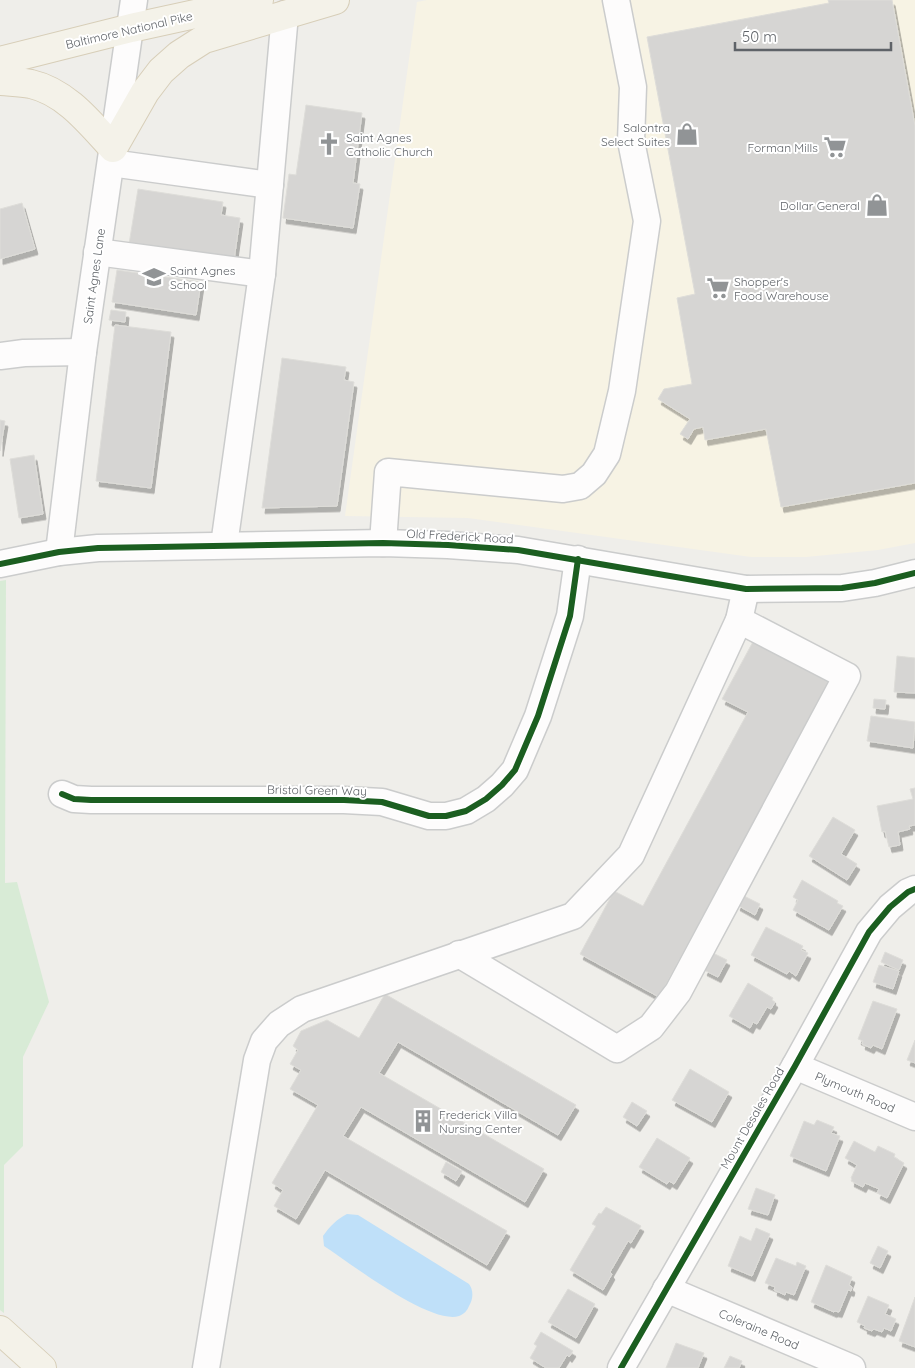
<svg xmlns="http://www.w3.org/2000/svg" width="915" height="1368" viewBox="0 0 915 1368" font-family="Quicksand,sans-serif">
<style>
.commercial{fill:#f7f3e4}
.green{fill:#d8ebd6}
.water{fill:#bfe0f9}
.building{fill:#d6d5d3;stroke:#deddd9;filter:url(#shadow)}
.lines{fill:none;stroke-linecap:round;stroke-linejoin:round}
.minor-casing{stroke:#cbcccc;stroke-width:29}
.major-casing{stroke:#d7ceb8;stroke-width:30}
.minor{stroke:#fdfcfc;stroke-width:26}
.major{stroke:#f4f2e9;stroke-width:28}
.cycleway-casing{stroke:#fff;stroke-width:9}
.cycleway{stroke:#1b5e20;stroke-width:6}
.labels{text-anchor:middle;dominant-baseline:central;stroke-width:4;stroke-linejoin:round;paint-order:stroke}
.street-label{font-size:12px;fill:#5f6368;stroke:#fff}
.poi-label{font-size:12px;fill:#5f6368;stroke:#fff;text-anchor:start}
</style>
<defs>
<filter id="shadow"><feDropShadow dx="3" dy="5.5" stdDeviation="0" flood-color="#0004"/></filter>
</defs>
<rect width="100%" height="100%" fill="#efeeea"/>
<polygon class="commercial" points="427,0 915,0 915,543 878,550 806,557 751,557 468,518 345,516 417,2"/>
<polygon class="green" points="6,580 5,883 17,882 49,1002 23,1057 23,1146 4,1165 4,1313 0,1310 0,581"/>
<path class="water" d="M347,1214L358,1215L469,1284C474,1291 473,1299 469,1306C467,1311 464,1314 459,1316C430,1325 350,1263 324,1246L323,1236C330,1226 337,1219 347,1214Z"/>
<g class="building">
<polygon points="828,0 892,0 915,126 915,483 781,507 766,429 705,440 703,427 694,429 688,439 680,434 690,419 658,399 664,389 692,384 677,298 695,294 647,37 829,3"/>
<polygon points="306,105 362,113 353,183 360,184 353,228 283,218 289,174 296,175"/>
<polygon points="138,189 223,202 221,215 240,218 234,260 129,244"/>
<polygon points="22,203 35,249 0,259 0,209"/>
<polygon points="117,270 201,282 196,315 112,302"/>
<polygon points="111,310 126,312 125,322 109,320"/>
<polygon points="115,325 171,332 151,488 96,481"/>
<polygon points="282,358 346,367 344,380 354,382 337,506 262,508"/>
<polygon points="0,420 5,421 0,451"/>
<polygon points="34,455 43,514 19,518 10,459"/>
<polygon points="755,638 832,679 659,997 580,954 614,891 643,906 748,712 722,699"/>
<polygon points="897,656 915,658 915,693 894,692"/>
<polygon points="874,699 886,700 885,709 873,708"/>
<polygon points="871,716 915,722 913,748 867,741"/>
<polygon points="915,788 915,825 909,826 910,829 898,832 900,845 889,847 885,831 882,832 877,806 913,799 910,789"/>
<polygon points="833,817 855,830 841,854 857,864 847,880 809,856"/>
<polygon points="802,880 838,901 837,903 843,906 829,930 793,910 798,900 793,897"/>
<polygon points="742,895 760,904 755,915 737,905"/>
<polygon points="766,927 803,946 801,950 808,953 796,976 789,971 787,974 751,955"/>
<polygon points="885,952 903,960 899,970 881,962"/>
<polygon points="713,953 727,960 718,977 704,970"/>
<polygon points="879,965 899,971 893,989 873,982"/>
<polygon points="748,983 773,998 772,1000 775,1002 771,1009 767,1007 757,1024 753,1022 750,1028 729,1016"/>
<polygon points="385,994 576,1105 558,1135 398,1042 379,1073 544,1169 525,1202 361,1107 343,1136 507,1231 487,1265 325,1170 296,1219 274,1206 283,1190 272,1183 318,1105 290,1089 301,1070 290,1064 298,1050 293,1046 301,1031 327,1020 359,1038"/>
<polygon points="873,1001 897,1009 882,1049 873,1045 871,1048 862,1044 863,1041 858,1039"/>
<polygon points="915,1040 915,1063 907,1060"/>
<polygon points="690,1069 729,1092 712,1122 672,1100"/>
<polygon points="632,1102 647,1111 637,1126 623,1117"/>
<polygon points="817,1120 834,1127 831,1133 840,1136 826,1171 790,1156 804,1121 814,1125"/>
<polygon points="657,1138 690,1158 674,1184 669,1181 667,1184 639,1167"/>
<polygon points="854,1141 875,1152 878,1146 895,1154 894,1157 904,1163 887,1198 877,1193 879,1189 865,1183 863,1187 851,1181 852,1179 851,1178 857,1165 845,1158"/>
<polygon points="446,1162 462,1171 456,1181 441,1172"/>
<polygon points="756,1188 775,1195 768,1215 748,1209"/>
<polygon points="606,1207 641,1226 631,1243 628,1241 610,1272 612,1274 603,1290 570,1270 596,1226 592,1224 599,1213 601,1214"/>
<polygon points="756,1228 770,1234 752,1276 728,1266 740,1236 751,1241"/>
<polygon points="878,1246 888,1251 880,1268 870,1263"/>
<polygon points="776,1258 796,1266 797,1262 806,1266 794,1295 786,1292 785,1295 774,1290 775,1287 765,1283"/>
<polygon points="826,1265 852,1277 849,1285 852,1287 851,1291 848,1290 839,1312 835,1311 834,1312 811,1302"/>
<polygon points="568,1289 595,1304 576,1338 548,1322"/>
<polygon points="868,1296 889,1305 885,1314 896,1319 891,1331 884,1328 882,1332 874,1329 872,1331 864,1328 865,1326 857,1322"/>
<polygon points="915,1297 915,1347 899,1341"/>
<polygon points="541,1332 573,1351 569,1357 567,1355 559,1368 546,1368 530,1358 537,1346 534,1344"/>
<polygon points="676,1343 704,1353 698,1368 666,1368"/>
<polygon points="730,1356 742,1361 739,1368 724,1368"/>
</g>
<g class="lines">
<defs>
<g id="minor">
<polyline points="111,163 270,185"/>
<polyline points="97,252 262,274"/>
<polyline points="0,356 24,353 83,352"/>
<polyline points="383,543 388,472 563,489 580,486 594,474 607,454 622,391 647,221 631,141 633,87 616,0"/>
<polyline points="224,545 262,274 285,14"/>
<polyline points="59,552 83,352 134,0"/>
<polyline points="0,564 59,552 98,548 383,543 448,545 518,550 746,589 842,588 875,583 915,573"/>
<polyline points="62,794 74,799 91,800 344,800 382,802 429,816 446,816 466,811 486,799 502,785 515,770 538,716 570,616 578,559"/>
<polyline points="459,954 617,1049 651,1027 678,992 847,676 739,620"/>
<polyline points="795,1066 915,1117"/>
<polyline points="666,1289 852,1368"/>
<polyline points="206,1368 257,1060 264,1041 279,1024 302,1009 573,916 631,855 739,620 746,589"/>
<polyline points="621,1368 795,1066 869,932 890,907 908,892 915,889"/>
</g>
<g id="major">
<polyline points="0,61 131,28 259,0"/>
<path d="M0,81C10,82 21,82 31,84C66,92 90,123 113,148L145,92L161,71L179,55L204,39L335,0"/>
<polyline points="0,1330 42,1368"/>
</g>
</defs>
<use href="#minor" class="minor-casing"/>
<use href="#major" class="major-casing"/>
<use href="#minor" class="minor"/>
<use href="#major" class="major"/>
<defs>
<g id="cycleway">
<polyline points="0,564 59,552 98,548 383,543 448,545 518,550 746,589 842,588 875,583 915,573"/>
<polyline points="62,794 74,799 91,800 344,800 382,802 429,816 446,816 466,811 486,799 502,785 515,770 538,716 570,616 578,559"/>
<polyline points="621,1368 795,1066 869,932 890,907 908,892 915,889"/>
</g>
</defs>
<use href="#cycleway" class="cycleway-casing"/>
<use href="#cycleway" class="cycleway"/>
</g>
<defs>
<symbol id="shop-bare" viewBox="-9 -9 18 18"><path d="M-5-2.5h2.3a2.7 3.5 0 0 1 5.4 0H5L5.5 6h-11ZM-1.5-2.5h3a1.5 2.3 0 0 0-3 0Z" fill="#919496" stroke="#fff" stroke-width="2.5" paint-order="stroke"/></symbol>
<symbol id="church-bare" viewBox="-9 -9 18 18"><path d="M-1.2-6h2.4v3.5h3.3v2.4h-3.3V6h-2.4V-.1h-3.3v-2.4h3.3Z" fill="#919496" stroke="#fff" stroke-width="2.5" paint-order="stroke"/></symbol>
<symbol id="supermarket-bare" viewBox="-9 -9 18 18"><path d="M-6-5.5h2.5l.6 2H6L4.5 2H-2.5L-4.4-4H-6ZM-1.5 3.2a1.3 1.3 0 1 0 .1 0ZM3 3.2a1.3 1.3 0 1 0 .1 0Z" fill="#919496" stroke="#fff" stroke-width="2.5" paint-order="stroke"/></symbol>
<symbol id="school-bare" viewBox="-9 -9 18 18"><path d="M0-5L7-2L0 1L-7-2ZM-4 1L0 2.5L4 1V4Q0 6-4 4Z" fill="#919496" stroke="#fff" stroke-width="2.5" paint-order="stroke"/></symbol>
<symbol id="building-bare" viewBox="-9 -9 18 18"><path d="M-4-6H4V6H1V3H-1V6H-4ZM-2.5-4.3h1.7v1.8h-1.7ZM.8-4.3h1.7v1.8H.8ZM-2.5-1h1.7V.8h-1.7ZM.8-1h1.7V.8H.8Z" fill="#919496" stroke="#fff" stroke-width="2.5" paint-order="stroke"/></symbol>
</defs>
<g fill-rule="evenodd">
<use href="#shop-bare" x="671" y="118" width="32" height="32"/>
<use href="#church-bare" x="313" y="128" width="32" height="32"/>
<use href="#supermarket-bare" x="819" y="131" width="32" height="32"/>
<use href="#shop-bare" x="861" y="189" width="32" height="32"/>
<use href="#school-bare" x="138" y="261" width="32" height="32"/>
<use href="#supermarket-bare" x="702" y="272" width="32" height="32"/>
<use href="#building-bare" x="407" y="1105" width="32" height="32"/>
</g>
<g class="labels">
<g class="street-label">
<text transform="translate(129 30) rotate(-13)">Baltimore National Pike</text>
<text transform="translate(94 276) rotate(-82)">Saint Agnes Lane</text>
<text transform="translate(460 536) rotate(3)">Old Frederick Road</text>
<text transform="translate(317 790) rotate(1)">Bristol Green Way</text>
<text transform="translate(855 1092) rotate(23)">Plymouth Road</text>
<text transform="translate(752 1118) rotate(-60)">Mount Desales Road</text>
<text transform="translate(759 1329) rotate(23)">Coleraine Road</text>
</g>
<g class="poi-label">
<text x="670" y="127" text-anchor="end">Salontra<tspan x="670" dy="14">Select Suites</tspan></text>
<text x="346" y="137">Saint Agnes<tspan x="346" dy="14">Catholic Church</tspan></text>
<text x="818" y="147" text-anchor="end">Forman Mills</text>
<text x="860" y="205" text-anchor="end">Dollar General</text>
<text x="170" y="270">Saint Agnes<tspan x="170" dy="14">School</tspan></text>
<text x="734" y="281">Shopper's<tspan x="734" dy="14">Food Warehouse</tspan></text>
<text x="439" y="1114">Frederick Villa<tspan x="439" dy="14">Nursing Center</tspan></text>
</g>
</g>
<path d="M735 42v8h156v-8" fill="none" stroke="#5f6368" stroke-width="2.5"/>
<text x="742" y="42" font-size="15" fill="#5f6368" stroke="#ffffff" stroke-width="4" paint-order="stroke">50 m</text>
</svg>
